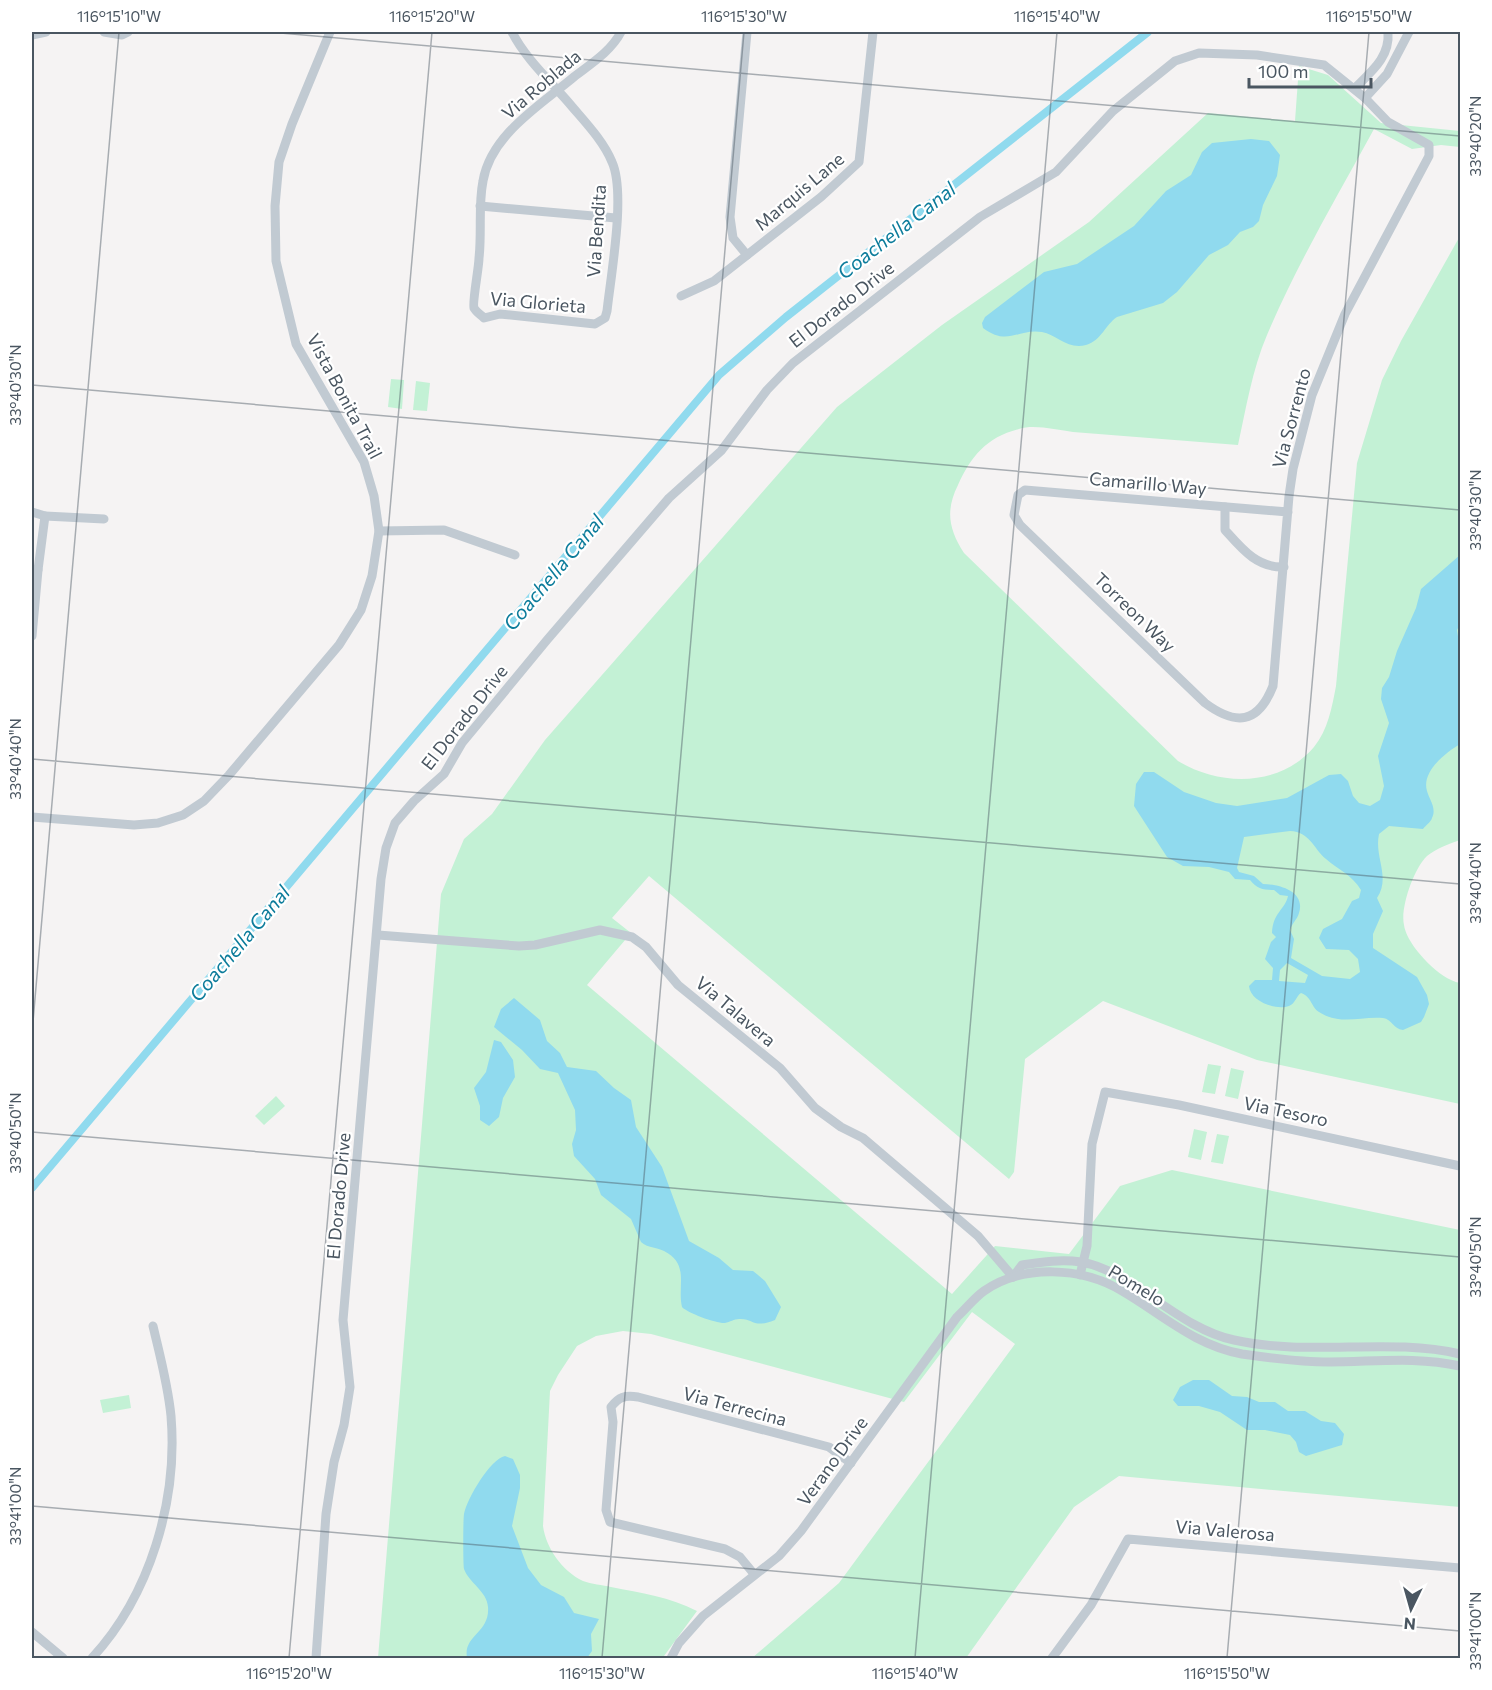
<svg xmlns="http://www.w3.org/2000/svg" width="1492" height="1690" viewBox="0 0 1492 1690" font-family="Commissioner,sans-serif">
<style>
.green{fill:#c3f1d5}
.water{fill:#90daee;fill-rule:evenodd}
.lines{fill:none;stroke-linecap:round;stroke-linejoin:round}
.canal{stroke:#90daee;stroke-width:8}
.street{stroke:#c1cad2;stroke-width:9}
.ticks{fill:none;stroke:#4a5661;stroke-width:1.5;stroke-opacity:0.45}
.labels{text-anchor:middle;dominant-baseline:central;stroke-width:4.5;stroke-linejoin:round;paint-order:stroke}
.street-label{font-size:18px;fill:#4a5661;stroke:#fff}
.water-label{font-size:20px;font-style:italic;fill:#0c7c9b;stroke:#fff}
.neatline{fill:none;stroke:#4a5661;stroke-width:2}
.ticks-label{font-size:15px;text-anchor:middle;fill:#4a5661}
</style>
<rect width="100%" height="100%" fill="#f5f3f3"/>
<g class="green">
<path d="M1299,66L1328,75L1381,123L1460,131V147L1441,145L1412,149L1374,129C1337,197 1297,264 1267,335C1252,370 1246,409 1238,445C1183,441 1128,436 1073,432C1057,430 1034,424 1019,429C987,437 971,456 958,485C945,511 949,530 964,553L1178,761C1219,786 1279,788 1314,747C1328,730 1332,707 1336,686L1357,463L1382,380L1401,341L1460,236V840C1449,844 1437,848 1427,856C1414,868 1400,908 1404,925C1406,939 1420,955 1429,964C1437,972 1449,981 1460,983V1104L1257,1060L1103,1001L1025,1059L1014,1172L1009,1179L649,876L612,918L631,933L587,985L952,1294L995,1246L1069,1254L1120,1186L1172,1170L1460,1230V1507L1119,1476L1074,1507L966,1658H752L839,1583L1015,1344L972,1312L904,1402L651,1334L623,1331L596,1336L577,1346L558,1375L550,1391L543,1526C546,1548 562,1571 583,1581C591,1584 603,1585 611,1587C641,1593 670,1597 697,1611L664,1656L666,1658H378L441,894L464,839L492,814L545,740L837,407L942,325L1089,222L1208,113L1295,121Z"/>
<polygon points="391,379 404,380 402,409 388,407"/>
<polygon points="416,381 430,383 427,411 413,410"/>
<polygon points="1208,1064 1221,1066 1215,1094 1202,1092"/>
<polygon points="1231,1068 1244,1071 1238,1099 1225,1096"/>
<polygon points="276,1096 285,1106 264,1125 255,1116"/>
<polygon points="1194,1129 1207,1132 1201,1160 1188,1157"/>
<polygon points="1217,1134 1229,1136 1223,1164 1211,1162"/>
<polygon points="129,1395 131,1408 103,1413 100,1400"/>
</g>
<g class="water">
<path d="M1251,139L1269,141L1280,155L1277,176L1263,205L1259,221L1253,227L1240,232L1228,245L1209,255L1177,292L1163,303L1117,317C1105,325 1102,340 1086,345C1068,350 1057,335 1042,332C1018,328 1008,347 983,328L982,323L985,317L1044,272L1077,264L1134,226L1166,191L1191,175L1202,152L1212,143Z"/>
<path d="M1460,555V624L1457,630L1460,649V744C1447,752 1421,771 1427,791C1429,799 1437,808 1432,818C1431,822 1426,825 1423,829L1389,826L1379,834C1374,857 1391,877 1377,898L1383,911L1373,934V948L1417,977L1427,995L1429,1004L1424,1017L1421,1022L1403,1030C1393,1029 1392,1019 1383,1018C1360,1016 1341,1026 1319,1012C1311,1007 1312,997 1301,993C1296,996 1296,1003 1289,1006C1276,1011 1250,1001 1249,986L1255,980H1272L1273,968L1265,959L1271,942L1276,937L1272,933C1273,912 1285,910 1288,896L1280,895L1274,890C1263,890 1257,889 1250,880L1235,879L1229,872L1209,867L1183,866L1167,857L1134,806L1136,784L1144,772H1154L1184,792L1216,803L1237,806L1287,798L1329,775L1341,774L1348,781L1353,796L1359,803L1370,806L1380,800L1384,786L1378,756L1389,723L1381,699L1382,688L1389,677L1397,651L1416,608L1421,589ZM1290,831C1310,832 1313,848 1326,859C1339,870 1352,875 1361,890L1359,898L1352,901L1342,919L1323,929L1319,938L1326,949L1349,950L1358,959L1360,972L1350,979L1322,976L1291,958L1294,939L1290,930C1292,923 1297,920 1299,913C1306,891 1279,884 1263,884L1254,876L1239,872L1237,868L1244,837ZM1287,963L1308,975L1305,983L1279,981L1280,970Z"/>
<path d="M514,998L540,1020L547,1041L560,1053L567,1067L596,1071L614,1088L631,1100L636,1127L662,1167L689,1241L719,1258L733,1270L753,1271L758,1275L765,1281L781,1307L775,1320C752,1329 754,1318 739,1319C734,1319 730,1322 725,1323C718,1324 687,1313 682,1307C677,1286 690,1264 664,1251C656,1247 648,1248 641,1242L631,1219L601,1195L595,1179L574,1156L572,1144L576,1130L575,1110L558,1073L540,1069L522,1050L494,1027L501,1009Z"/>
<polygon points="494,1040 501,1042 513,1060 515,1077 503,1098 499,1117 489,1126 480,1120 480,1106 474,1088 486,1072"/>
<polygon points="1193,1380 1209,1380 1232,1396 1247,1397 1259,1402 1275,1402 1288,1411 1305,1411 1321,1421 1335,1423 1344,1434 1342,1445 1306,1456 1299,1452 1296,1442 1290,1435 1265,1430 1247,1430 1220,1412 1199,1406 1178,1406 1173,1400 1180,1387"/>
<path d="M505,1456L513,1459L520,1475V1488L512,1526L528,1568L541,1585L564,1597L574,1613L599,1619L591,1634L592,1651L587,1658H467C463,1635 490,1633 488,1607C487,1591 469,1583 464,1569C463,1564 463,1520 464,1514C467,1499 490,1459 505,1456Z"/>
</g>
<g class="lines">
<polyline class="canal" points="32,1188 719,375 786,317 1148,32"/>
<g class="street">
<polyline points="104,32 122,35 128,32"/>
<path d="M512,32C525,58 550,81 569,103C584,121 603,140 612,162C626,193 611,274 607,311L605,318L595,324L500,314L484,318C481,315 476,312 474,308C472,303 479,267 479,258C482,232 478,206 483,181C491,134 542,104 575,76C592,63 611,51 621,32"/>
<polyline points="747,32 730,217 733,238 747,255"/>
<polyline points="32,35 46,32"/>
<path d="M1355,88C1372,71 1390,57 1388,32"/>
<polyline points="1365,98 1387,74 1409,32"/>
<polyline points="480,206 616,218"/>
<polyline points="681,296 714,281 821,197 859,162 873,32"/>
<path d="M1225,507V530C1242,549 1257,568 1284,567"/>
<polyline points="32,512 45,516 38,570"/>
<polyline points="45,516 104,519"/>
<polyline points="379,531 444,530 515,555"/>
<polyline points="32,570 38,570 32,636"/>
<polyline points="32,817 134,825 158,823 183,815 204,801 229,775 339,645 361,610 372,576 379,531 374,496 364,462 296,344 276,261 275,206 279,162 292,124 330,32"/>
<polyline points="378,935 519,946 535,945 600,930 632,937 646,947 678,985 780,1068 815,1108 841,1127 863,1138 978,1236 1013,1277"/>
<polyline points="1080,1275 1087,1246 1092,1144 1105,1092 1179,1105 1460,1166"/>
<path d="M1013,1277L1022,1265C1042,1262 1061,1259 1081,1262C1131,1270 1177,1328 1234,1340C1310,1357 1388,1337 1460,1354"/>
<path d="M754,1574L740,1557L725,1549L610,1522L606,1510L613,1422L611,1407C619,1397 624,1395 638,1397L829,1447L851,1463"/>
<polyline points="32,1632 63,1658"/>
<path d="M92,1658C150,1595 178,1501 171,1416C168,1385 160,1356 153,1326"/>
<path d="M316,1658L326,1514L334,1462L344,1425L350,1387L343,1320L381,879L386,848L395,823L414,801L444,774L462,743L547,640L669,498L721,451L767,390L793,363L980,217L1056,172L1113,111L1175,61L1199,53L1257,55L1324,65L1365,98L1388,122L1429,145V156L1345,314L1312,395L1293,469L1289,496L1273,686C1258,724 1236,726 1205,703L1020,525L1014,515L1018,495L1025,490L1288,512"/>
<path d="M671,1658L679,1643L703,1616L779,1556L801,1531L957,1317C966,1309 974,1298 984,1291C1023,1264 1082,1267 1122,1291C1163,1315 1194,1345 1242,1354C1270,1358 1301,1362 1329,1362C1373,1362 1416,1356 1460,1366"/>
<polyline points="1052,1658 1091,1605 1128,1539 1460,1568"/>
</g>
</g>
<path class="ticks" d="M269,32L1460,136M32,385L1460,510M32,759L1460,884M32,1033L119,32M32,1132L1460,1257M32,1506L1460,1631M289,1658L432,32M602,1658L744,32M915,1658L1057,32M1227,1658L1369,32"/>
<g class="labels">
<g class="street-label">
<text transform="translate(541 84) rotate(-40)">Via Roblada</text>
<text transform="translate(799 191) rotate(-40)">Marquis Lane</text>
<text transform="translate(596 231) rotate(-86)">Via Bendita</text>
<text transform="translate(538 302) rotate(5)">Via Glorieta</text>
<text transform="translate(841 304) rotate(-38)">El Dorado Drive</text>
<text transform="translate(345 396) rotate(62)">Vista Bonita Trail</text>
<text transform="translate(1291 418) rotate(-75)">Via Sorrento</text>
<text transform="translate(1148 483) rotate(5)">Camarillo Way</text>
<text transform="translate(1135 612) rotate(44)">Torreon Way</text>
<text transform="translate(464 717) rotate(-52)">El Dorado Drive</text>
<text transform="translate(736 1011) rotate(40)">Via Talavera</text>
<text transform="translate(1286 1111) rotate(12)">Via Tesoro</text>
<text transform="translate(338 1196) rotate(-85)">El Dorado Drive</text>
<text transform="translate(1137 1285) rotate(31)">Pomelo</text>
<text transform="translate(735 1406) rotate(15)">Via Terrecina</text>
<text transform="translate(832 1461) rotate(-54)">Verano Drive</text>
<text transform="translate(1225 1530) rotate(5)">Via Valerosa</text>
</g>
<g class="water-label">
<text transform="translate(896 230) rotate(-38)">Coachella Canal</text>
<text transform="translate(553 572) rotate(-50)">Coachella Canal</text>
<text transform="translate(239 943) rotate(-50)">Coachella Canal</text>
</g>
</g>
<rect width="1492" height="1690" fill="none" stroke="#ffffff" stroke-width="66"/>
<g transform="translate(1411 1609) rotate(185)" stroke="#ffffff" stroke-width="4.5" paint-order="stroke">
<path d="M0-4.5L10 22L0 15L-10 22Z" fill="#4a5661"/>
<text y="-9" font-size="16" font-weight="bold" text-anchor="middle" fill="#4a5661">N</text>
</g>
<path d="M1249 78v9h122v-9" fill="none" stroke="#4a5661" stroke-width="3"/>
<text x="1258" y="78" font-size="18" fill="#4a5661" stroke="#ffffff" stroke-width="4.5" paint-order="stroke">100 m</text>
<rect x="33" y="33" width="1426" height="1624" class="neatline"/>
<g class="ticks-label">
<text x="119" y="22">116°15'10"W</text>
<text x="432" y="22">116°15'20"W</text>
<text x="744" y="22">116°15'30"W</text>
<text x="1057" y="22">116°15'40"W</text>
<text x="1369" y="22">116°15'50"W</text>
<text transform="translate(1476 136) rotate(-90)" y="5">33°40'20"N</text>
<text transform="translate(16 385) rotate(-90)" y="5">33°40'30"N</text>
<text transform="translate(1476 510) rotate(-90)" y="5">33°40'30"N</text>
<text transform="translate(16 759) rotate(-90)" y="5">33°40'40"N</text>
<text transform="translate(1476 883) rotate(-90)" y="5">33°40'40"N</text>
<text transform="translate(16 1133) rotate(-90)" y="5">33°40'50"N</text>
<text transform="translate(1476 1257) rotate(-90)" y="5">33°40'50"N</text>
<text transform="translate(16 1506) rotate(-90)" y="5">33°41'00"N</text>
<text transform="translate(1476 1631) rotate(-90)" y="5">33°41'00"N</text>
<text x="289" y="1679">116°15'20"W</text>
<text x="602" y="1679">116°15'30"W</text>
<text x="915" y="1679">116°15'40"W</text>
<text x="1227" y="1679">116°15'50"W</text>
</g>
</svg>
